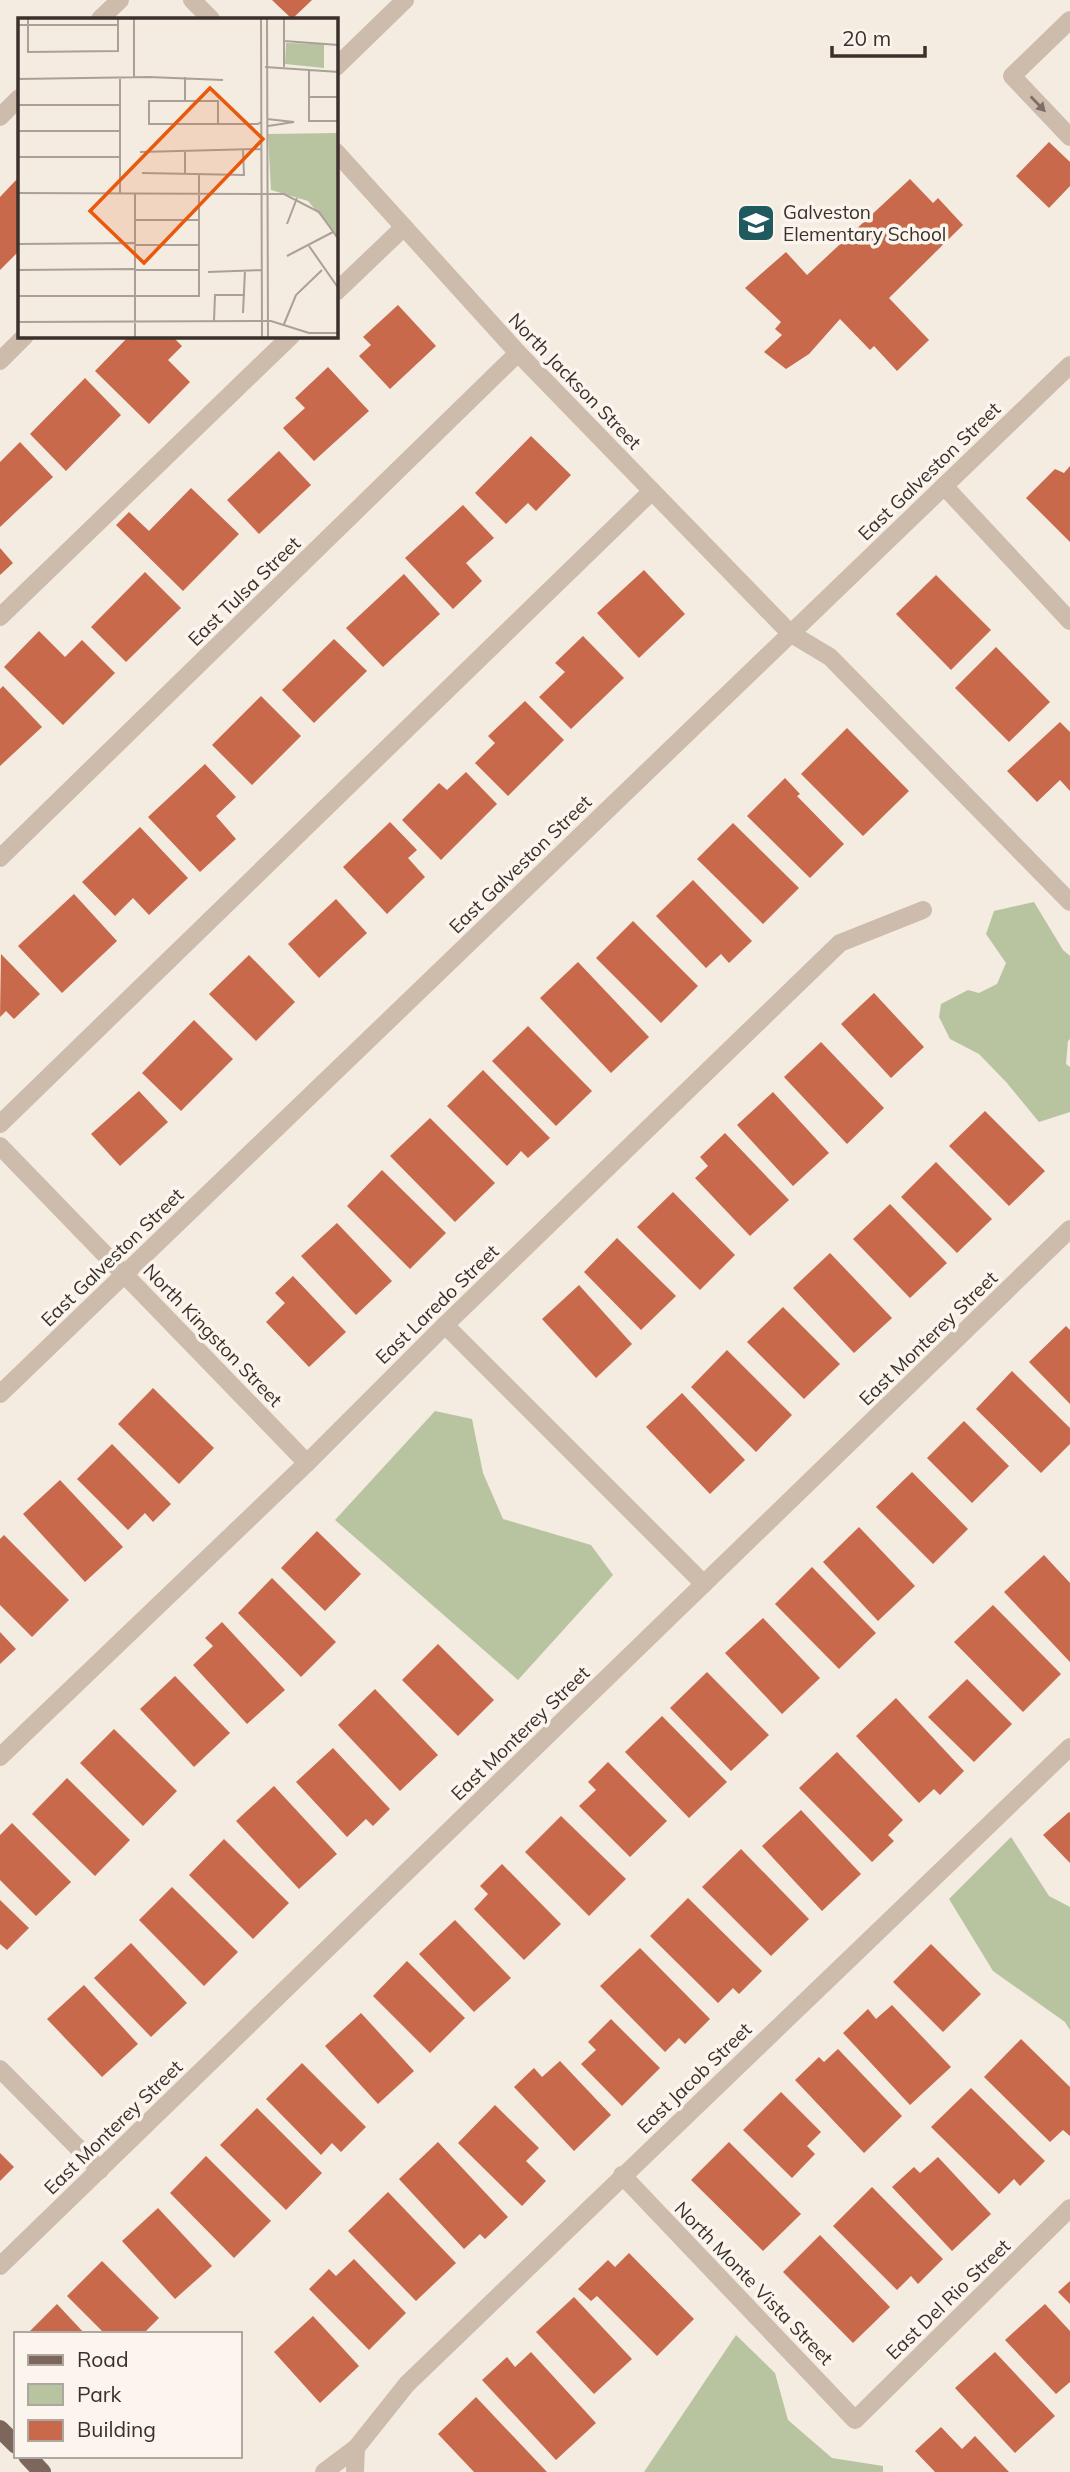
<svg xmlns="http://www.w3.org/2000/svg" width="1070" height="2472" viewBox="0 0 1070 2472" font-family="Mulish,sans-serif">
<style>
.green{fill:#b8c4a0}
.building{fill:#c8694b}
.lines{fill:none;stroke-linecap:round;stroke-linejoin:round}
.minor{stroke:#cdbbac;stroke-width:18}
.major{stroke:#7d675c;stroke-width:18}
.oneway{fill:#7d6f65}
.labels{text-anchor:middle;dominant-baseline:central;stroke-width:7;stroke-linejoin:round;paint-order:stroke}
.poi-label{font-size:19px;fill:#3b302b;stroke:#fbf5ee;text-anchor:start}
.street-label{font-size:19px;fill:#3b302b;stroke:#fbf5ee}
.inset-road{fill:none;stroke:#aaa098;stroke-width:2}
.view{fill:#e8590c;fill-opacity:0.15;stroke:#e8590c;stroke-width:3.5}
.inset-edge{fill:none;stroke:#3b302b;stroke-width:3.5}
</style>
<rect width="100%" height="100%" fill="#f4ebe1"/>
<g class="green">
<polygon points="1034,902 1063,950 1070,956 1070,1039 1068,1041 1066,1064 1070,1067 1070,1112 1039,1122 1007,1083 979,1054 950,1039 939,1017 941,1004 968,990 979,993 997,984 1006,963 986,934 994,911"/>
<polygon points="435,1411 472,1419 483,1473 503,1519 591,1545 613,1575 518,1680 335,1520"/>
<polygon points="1011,1837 1049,1896 1070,1907 1070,2030 1065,2022 993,1971 949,1899"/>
<polygon points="736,2335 775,2373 788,2420 832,2458 883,2466 883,2472 644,2472"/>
</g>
<g class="building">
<polygon points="272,0 312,0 292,19"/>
<polygon points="1049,142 1070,162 1070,186 1049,208 1016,176"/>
<polygon points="17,179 19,181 19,251 0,270 0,197"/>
<polygon points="910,179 933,203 938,198 963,225 889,298 929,340 897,371 874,346 870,350 840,319 809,354 786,369 764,352 782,335 775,329 781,322 745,288 786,252 807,275"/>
<polygon points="398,305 436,346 390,389 359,356 371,345 363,337"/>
<polygon points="129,336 172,336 182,346 168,360 190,382 149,424 95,371"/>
<polygon points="328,367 369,411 314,461 283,428 305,408 295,398"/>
<polygon points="85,378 121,415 66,471 30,434"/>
<polygon points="531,436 571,475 536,511 528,503 506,524 475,493"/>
<polygon points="20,442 53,477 0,527 0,462"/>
<polygon points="279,451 311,485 259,534 227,500"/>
<polygon points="1070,466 1070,542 1026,498 1055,469 1064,473"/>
<polygon points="191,488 239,534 183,591 116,525 129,512 149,531"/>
<polygon points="463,505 494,538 466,563 482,581 453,609 405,558"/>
<polygon points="0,548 13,563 0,575"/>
<polygon points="644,570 685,614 639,658 597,613"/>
<polygon points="145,572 181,608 126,662 91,627"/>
<polygon points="404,574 440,614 383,667 346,628"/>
<polygon points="936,575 991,630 951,670 896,614"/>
<polygon points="39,631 65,657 82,640 115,673 63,725 4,667"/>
<polygon points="583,636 624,678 571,729 539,697 565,672 555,663"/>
<polygon points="334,639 367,671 314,723 282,690"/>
<polygon points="996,647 1050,702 1009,742 955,688"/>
<polygon points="3,686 42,727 0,766 0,689"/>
<polygon points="261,696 301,736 252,785 212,745"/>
<polygon points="525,701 564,740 508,796 475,763 495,743 488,736"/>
<polygon points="1060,722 1070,732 1070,791 1060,780 1037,802 1007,771"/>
<polygon points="847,728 909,791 863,836 801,774"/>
<polygon points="205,764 236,797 216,816 236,839 200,872 148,817"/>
<polygon points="466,772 497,804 441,860 402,820 439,783 447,790"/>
<polygon points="785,778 800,794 797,796 844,844 810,878 747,816"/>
<polygon points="390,822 417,850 408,858 425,877 387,914 343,867"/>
<polygon points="733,823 799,888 763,924 697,859"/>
<polygon points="140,827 188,878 149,915 133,898 115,916 82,882"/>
<polygon points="693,880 752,941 729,963 721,954 706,968 656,916"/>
<polygon points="74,894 117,941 62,993 18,946"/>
<polygon points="336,899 367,933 319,978 288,944"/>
<polygon points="633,921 698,986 661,1023 596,958"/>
<polygon points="1,954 40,994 14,1019 6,1011 0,1017"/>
<polygon points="249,955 295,1002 256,1041 209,994"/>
<polygon points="578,962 649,1037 611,1073 540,998"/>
<polygon points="874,993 924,1047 891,1078 841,1024"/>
<polygon points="194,1020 233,1059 181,1111 142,1073"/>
<polygon points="528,1026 592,1091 556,1126 492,1061"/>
<polygon points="821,1042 884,1108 847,1144 784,1077"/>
<polygon points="483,1070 550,1138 528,1158 521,1151 507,1166 447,1106"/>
<polygon points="139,1091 168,1122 120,1166 91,1134"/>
<polygon points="773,1092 829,1153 793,1186 737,1125"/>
<polygon points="985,1111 1045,1171 1009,1206 949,1146"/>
<polygon points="430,1118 495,1183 455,1222 390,1156"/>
<polygon points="725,1133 789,1200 750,1236 695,1178 708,1166 700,1157"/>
<polygon points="936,1162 992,1219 957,1253 901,1197"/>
<polygon points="382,1170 446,1233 410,1269 347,1206"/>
<polygon points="673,1192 735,1255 700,1290 637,1227"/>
<polygon points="890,1204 947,1263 910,1298 853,1239"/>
<polygon points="337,1223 392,1281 356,1315 301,1256"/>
<polygon points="617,1238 676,1296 641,1330 584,1272"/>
<polygon points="830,1253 892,1318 854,1353 793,1288"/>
<polygon points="293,1276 346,1332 309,1367 266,1322 285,1303 275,1293"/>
<polygon points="579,1285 632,1344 596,1378 542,1319"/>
<polygon points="783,1307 840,1364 804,1399 747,1342"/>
<polygon points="1066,1326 1070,1330 1070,1404 1029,1362"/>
<polygon points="727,1350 792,1415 756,1452 691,1387"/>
<polygon points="1012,1371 1070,1428 1070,1444 1041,1473 976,1409"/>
<polygon points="153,1388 214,1448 179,1484 118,1424"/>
<polygon points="682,1393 745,1460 710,1494 646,1427"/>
<polygon points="964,1421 1009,1466 972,1503 927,1458"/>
<polygon points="112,1444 171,1504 153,1522 145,1513 128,1530 77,1479"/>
<polygon points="912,1472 968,1529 933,1564 876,1507"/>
<polygon points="60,1480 123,1547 85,1582 23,1514"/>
<polygon points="859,1527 915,1586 878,1621 823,1562"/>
<polygon points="317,1531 361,1574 325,1611 281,1568"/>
<polygon points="4,1535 69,1600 32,1637 0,1605 0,1539"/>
<polygon points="1044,1555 1070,1583 1070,1662 1004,1592"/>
<polygon points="812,1567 876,1633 839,1669 775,1604"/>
<polygon points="272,1578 336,1642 301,1677 238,1613"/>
<polygon points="993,1605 1061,1674 1023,1712 954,1642"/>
<polygon points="763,1618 820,1678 782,1714 725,1653"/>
<polygon points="222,1622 285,1690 247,1724 193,1665 213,1646 205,1638"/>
<polygon points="0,1632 16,1649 0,1664"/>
<polygon points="438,1644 494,1700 458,1736 402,1680"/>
<polygon points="707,1672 769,1735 731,1771 670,1708"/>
<polygon points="175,1676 230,1733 194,1767 140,1709"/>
<polygon points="967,1679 1012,1724 974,1762 928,1717"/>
<polygon points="375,1689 438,1755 400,1791 338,1725"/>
<polygon points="896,1698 964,1771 940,1795 934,1789 919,1803 856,1736"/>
<polygon points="662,1716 727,1782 689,1818 625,1752"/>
<polygon points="114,1729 177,1791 143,1826 80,1763"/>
<polygon points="333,1748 390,1809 373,1826 366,1819 347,1837 296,1782"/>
<polygon points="837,1752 903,1820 888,1835 894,1841 872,1862 799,1788"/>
<polygon points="608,1762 667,1821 630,1857 579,1806 596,1790 588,1782"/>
<polygon points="67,1778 130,1840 95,1876 32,1814"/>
<polygon points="274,1786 337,1854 299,1889 236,1821"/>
<polygon points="801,1810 861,1874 822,1911 762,1846"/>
<polygon points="1069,1812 1070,1813 1070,1863 1043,1835"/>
<polygon points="561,1816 626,1879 589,1916 525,1852"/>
<polygon points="12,1823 71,1882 36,1916 0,1880 0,1835"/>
<polygon points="224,1839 289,1903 253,1939 189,1875"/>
<polygon points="741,1849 809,1919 771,1956 702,1887"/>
<polygon points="502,1864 561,1924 524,1960 474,1909 488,1894 480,1886"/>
<polygon points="172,1887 238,1952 204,1986 139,1920"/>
<polygon points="688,1898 762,1971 739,1994 733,1988 718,2003 650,1936"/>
<polygon points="0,1900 29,1928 7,1950 0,1944"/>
<polygon points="455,1920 511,1978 474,2012 419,1954"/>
<polygon points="131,1943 187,2003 151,2037 94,1978"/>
<polygon points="931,1944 981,1994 943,2032 893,1982"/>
<polygon points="640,1948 710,2019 685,2044 679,2038 665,2052 600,1986"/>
<polygon points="407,1961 465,2018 430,2053 373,1996"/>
<polygon points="84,1985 138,2044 102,2077 47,2019"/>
<polygon points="892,2005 951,2067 910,2105 843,2033 868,2009 876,2019"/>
<polygon points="361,2013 414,2071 378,2104 325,2046"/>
<polygon points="611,2019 660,2068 622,2106 581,2064 596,2050 588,2042"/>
<polygon points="1021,2039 1070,2087 1070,2136 1063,2130 1050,2142 984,2077"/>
<polygon points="838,2049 902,2116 864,2153 795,2080 819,2057 824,2062"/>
<polygon points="560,2061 611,2115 574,2151 514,2087 534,2068 542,2077"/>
<polygon points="302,2063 366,2127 341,2152 332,2143 321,2155 266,2099"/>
<polygon points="971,2088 1045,2161 1020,2186 1014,2179 999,2194 931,2127"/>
<polygon points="781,2092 821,2132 807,2146 815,2154 792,2178 743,2130"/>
<polygon points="495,2105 539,2148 526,2161 546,2181 522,2206 458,2143"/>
<polygon points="257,2108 322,2173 286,2210 220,2145"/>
<polygon points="438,2142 508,2217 485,2239 480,2234 464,2249 399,2179"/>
<polygon points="729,2142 801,2214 763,2251 691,2180"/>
<polygon points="0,2153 14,2167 0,2181"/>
<polygon points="206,2156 271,2221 234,2258 170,2193"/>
<polygon points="938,2157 991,2214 952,2251 892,2187 914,2167 920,2173"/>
<polygon points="872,2187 943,2259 918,2284 911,2276 897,2290 833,2226"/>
<polygon points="388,2192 456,2263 416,2301 348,2231"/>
<polygon points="158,2208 212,2266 175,2299 122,2241"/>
<polygon points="820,2235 890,2307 853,2343 783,2272"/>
<polygon points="629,2253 694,2319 657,2356 597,2296 591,2301 578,2289 608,2260 615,2267"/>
<polygon points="354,2259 406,2313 369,2350 309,2289 329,2269 336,2276"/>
<polygon points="102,2261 159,2318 143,2334 105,2334 67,2296"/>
<polygon points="1070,2281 1070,2304 1058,2292"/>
<polygon points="574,2297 632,2359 594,2394 536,2332"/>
<polygon points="57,2304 85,2334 27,2334"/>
<polygon points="1045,2304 1070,2331 1070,2382 1056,2394 1005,2340"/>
<polygon points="313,2316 359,2366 320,2403 274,2352"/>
<polygon points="531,2352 596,2423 556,2460 482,2380 507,2357 515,2367"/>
<polygon points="995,2352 1055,2416 1015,2453 955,2388"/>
<polygon points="476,2397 547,2472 474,2472 438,2434"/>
<polygon points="941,2427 962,2449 975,2436 1009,2472 935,2472 915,2451"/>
</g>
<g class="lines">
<g class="minor">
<polyline points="192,0 211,19"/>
<polyline points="100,19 120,0"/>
<polyline points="1070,20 1012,76 1070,137"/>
<polyline points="336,67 405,0"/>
<polyline points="0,117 19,98"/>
<polyline points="336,152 518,353 790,633 830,657 1070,902"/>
<polyline points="336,292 404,227"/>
<polyline points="0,361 25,336"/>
<polyline points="944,486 1070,621"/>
<polyline points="0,617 291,336"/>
<polyline points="0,858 518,353"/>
<polyline points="0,1124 652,491"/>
<polyline points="0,1146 307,1463"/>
<polyline points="445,1325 704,1584"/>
<polyline points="0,1394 1070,365"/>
<polyline points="0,1757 307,1463 445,1325 840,943 923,910"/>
<polyline points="0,2069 100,2170"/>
<polyline points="622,2175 855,2420 1070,2208"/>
<polyline points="0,2266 1070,1229"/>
<polyline points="324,2472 356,2448 407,2384 1070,1747"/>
<polyline points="355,2472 356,2448"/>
</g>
<g class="major">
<polyline points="0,2429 16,2445"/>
<polyline points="27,2456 42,2472"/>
</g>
</g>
<defs><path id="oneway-solid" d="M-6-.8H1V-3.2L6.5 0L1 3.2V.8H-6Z" transform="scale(1.75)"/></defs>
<use class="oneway" href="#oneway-solid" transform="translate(1038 104) rotate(46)"/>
<defs>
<symbol id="school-square" viewBox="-11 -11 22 22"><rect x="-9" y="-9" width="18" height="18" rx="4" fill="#1f5a5e" stroke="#fbf5ee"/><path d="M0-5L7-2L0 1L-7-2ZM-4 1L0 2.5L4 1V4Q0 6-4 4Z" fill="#fff"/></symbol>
</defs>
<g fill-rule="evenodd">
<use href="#school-square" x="734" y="201" width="44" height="44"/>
</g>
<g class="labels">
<g class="poi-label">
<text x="783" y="212">Galveston<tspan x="783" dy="22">Elementary School</tspan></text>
</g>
<g class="street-label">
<text transform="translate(575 381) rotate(46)">North Jackson Street</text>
<text transform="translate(929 471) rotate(-44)">East Galveston Street</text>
<text transform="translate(244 591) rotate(-44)">East Tulsa Street</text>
<text transform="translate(520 864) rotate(-44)">East Galveston Street</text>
<text transform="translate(112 1257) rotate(-44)">East Galveston Street</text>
<text transform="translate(437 1304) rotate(-44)">East Laredo Street</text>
<text transform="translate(213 1335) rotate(46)">North Kingston Street</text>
<text transform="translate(928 1338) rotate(-44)">East Monterey Street</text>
<text transform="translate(520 1733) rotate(-44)">East Monterey Street</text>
<text transform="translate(694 2078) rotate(-44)">East Jacob Street</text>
<text transform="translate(113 2127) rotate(-44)">East Monterey Street</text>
<text transform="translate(754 2283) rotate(46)">North Monte Vista Street</text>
<text transform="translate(948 2299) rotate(-44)">East Del Rio Street</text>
</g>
</g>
<g transform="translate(18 18)">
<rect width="320" height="320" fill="#f4ebe1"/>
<path d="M306,26V50L267,46L268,25ZM320,115V219L290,183L253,172L250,116Z" fill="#b8c4a0"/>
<path class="inset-road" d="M10,1V34L100,33V1M243,1L244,320M249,1L250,320M0,7H100M266,23L321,27M247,49L321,54M266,49V1M291,51V103H321M131,59L205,62M167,59V83M116,60V1M0,61L133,59M291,79H321M0,87H102M249,101L276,104L250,108M200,106V83H131V106H240L243,104M0,113H102M167,132V157M122,134L243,131M0,139H102M124,155L226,157L225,132M0,175L266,176L301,194L321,222M102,175V61M117,202H181M269,206L279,180M0,226L116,225M116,227H181M291,228L321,271M269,238L315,214M0,252L116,251M116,252H181M190,254L244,252M0,278H181V157M225,295L227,252M196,303L197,277H227M0,304L253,303L291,315H321M266,306L278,277L304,252M117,320V175"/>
<path class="view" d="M192,70L245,121L126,245L72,193Z"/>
<rect width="320" height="320" class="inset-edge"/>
</g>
<rect x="14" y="2332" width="228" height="126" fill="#fbf5ee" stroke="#aea6a0" stroke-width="2"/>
<rect x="28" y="2355" width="35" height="10" fill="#7d675c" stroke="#aea6a0" stroke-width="2"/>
<text x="77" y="2367" font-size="21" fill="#3b302b">Road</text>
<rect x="28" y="2384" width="35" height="21" fill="#b8c4a0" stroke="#aea6a0" stroke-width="2"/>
<text x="77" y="2402" font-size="21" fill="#3b302b">Park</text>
<rect x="28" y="2420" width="35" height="21" fill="#c8694b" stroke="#aea6a0" stroke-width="2"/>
<text x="77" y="2437" font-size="21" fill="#3b302b">Building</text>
<path d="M832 46v10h93v-10" fill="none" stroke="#3b302b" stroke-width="3.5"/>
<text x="842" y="46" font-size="21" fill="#3b302b" stroke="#fbf5ee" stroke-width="5" paint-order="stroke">20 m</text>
</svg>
